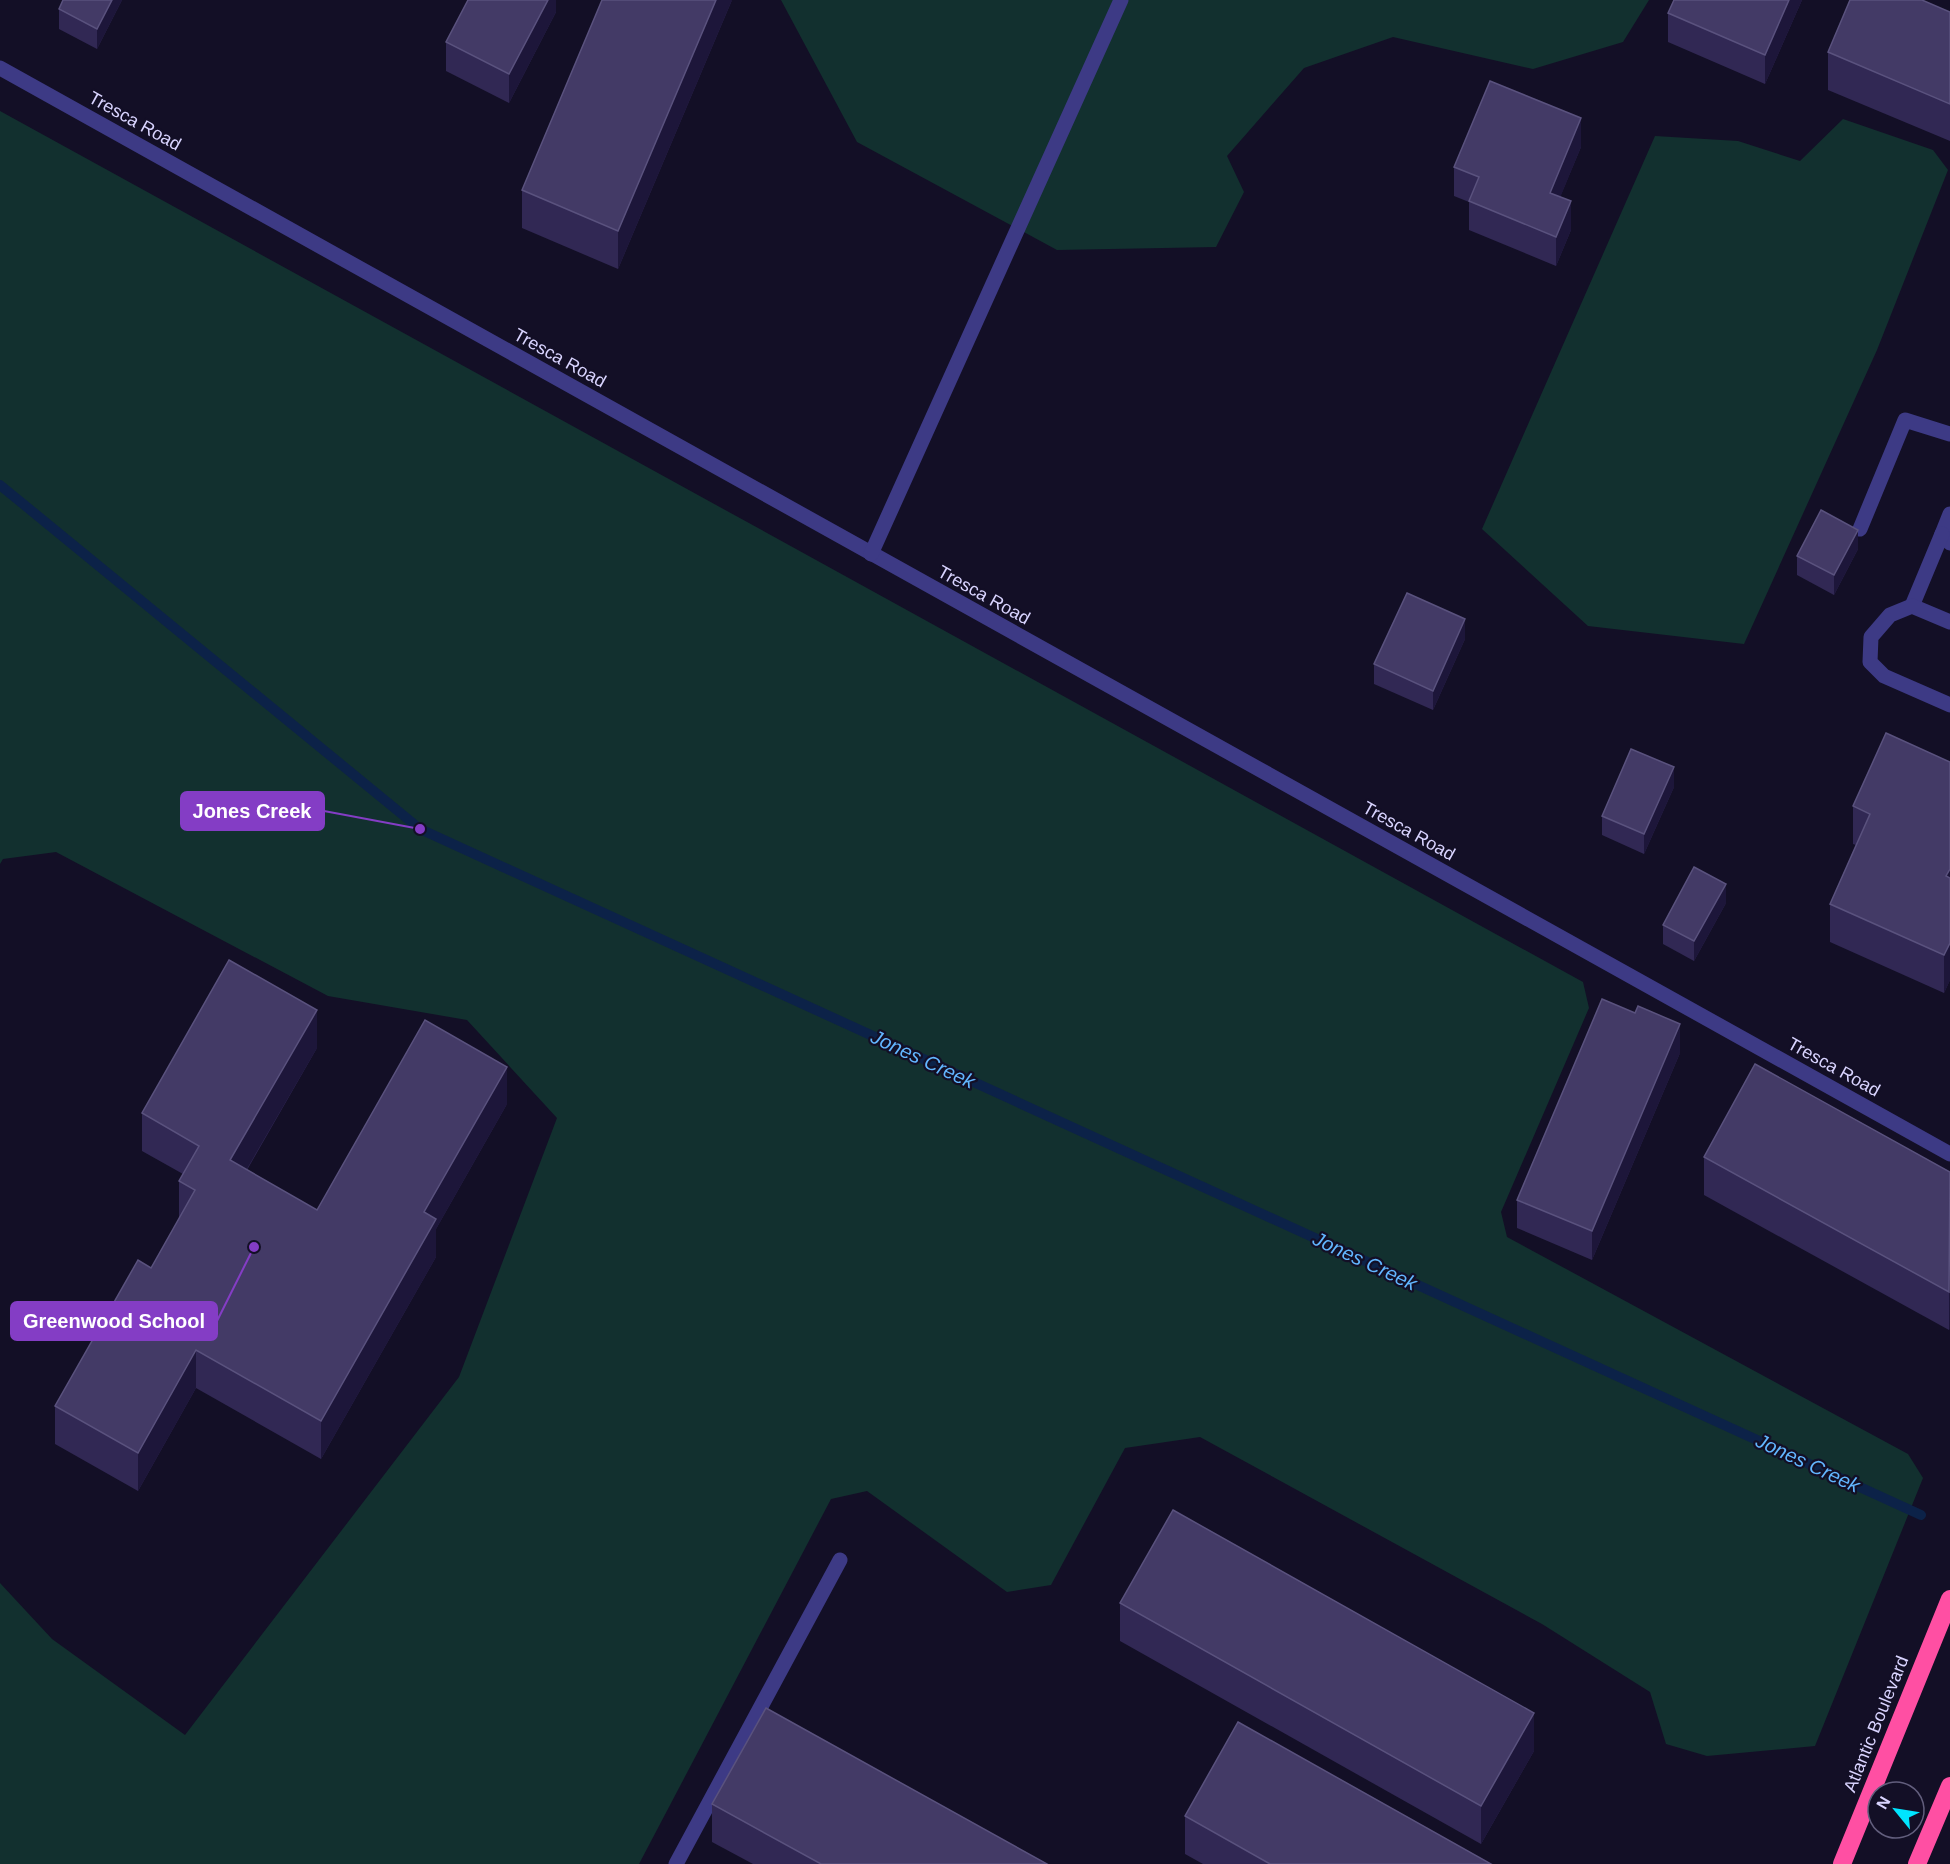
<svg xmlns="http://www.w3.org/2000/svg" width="1950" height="1864" viewBox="0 0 1950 1864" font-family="Arial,sans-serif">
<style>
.green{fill:#12302f}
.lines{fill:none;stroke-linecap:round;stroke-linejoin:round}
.stream{stroke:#0c2248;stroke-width:10}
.minor{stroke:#3d3a85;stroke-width:15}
.highway{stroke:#ff4fa3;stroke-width:18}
.wall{fill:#312854}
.shaded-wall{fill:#1d163a}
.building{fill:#433a66;stroke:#5a527e;stroke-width:1.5}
.labels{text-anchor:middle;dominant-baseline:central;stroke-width:4.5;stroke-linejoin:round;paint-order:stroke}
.street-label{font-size:18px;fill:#d9d4ff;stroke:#130f26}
.water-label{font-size:20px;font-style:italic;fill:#62b6ff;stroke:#130f26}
.leader{fill:none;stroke:#843dc5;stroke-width:2}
.callout-dot{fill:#843dc5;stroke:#130f26;stroke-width:2}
.callout{fill:#843dc5;stroke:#843dc5;stroke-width:2}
.callout-label{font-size:20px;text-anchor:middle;font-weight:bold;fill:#fff}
</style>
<rect width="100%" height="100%" fill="#130f26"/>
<g class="green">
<polygon points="781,0 1649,0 1623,42 1533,69 1393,37 1304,68 1227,156 1244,192 1216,247 1057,250 857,142"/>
<polygon points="0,111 1583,982 1589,1008 1501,1212 1507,1237 1908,1454 1923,1478 1815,1746 1707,1756 1666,1744 1650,1692 1542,1624 1200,1437 1125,1448 1051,1585 1007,1592 867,1491 831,1499 639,1864 0,1864 0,1583 52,1639 185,1735 459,1377 557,1118 467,1020 328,996 56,852 3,859 0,864"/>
<polygon points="1843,119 1933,150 1948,170 1877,350 1744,644 1588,626 1482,529 1655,136 1738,141 1800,161"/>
</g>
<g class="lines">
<polyline class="stream" points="0,485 420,829 1921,1515"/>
<g class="minor">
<polyline points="0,68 1950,1154"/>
<polyline points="1950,514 1942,534 1950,543"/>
<polyline points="1860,529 1905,420 1950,434"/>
<polyline points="871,554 1121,0"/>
<polyline points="1912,606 1942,534"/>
<polyline points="1950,622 1912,606 1890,615 1871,637 1870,662 1884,676 1950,705"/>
<polyline points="676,1864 840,1560"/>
</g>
<g class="highway">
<polyline points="1842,1864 1950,1599"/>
<polyline points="1917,1864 1950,1786"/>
</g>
</g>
<g class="wall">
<polygon points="122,0 97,49 59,29 59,9"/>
<polygon points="556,0 556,12 509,103 446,71 446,42"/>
<polygon points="732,0 618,269 522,228 522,190"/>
<polygon points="1674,0 1802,0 1765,84 1668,42 1668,13"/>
<polygon points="1950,12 1950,141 1828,90 1828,52"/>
<polygon points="1581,147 1560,197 1571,230 1556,266 1469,230 1469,202 1454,196 1454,167"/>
<polygon points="1858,549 1834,595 1797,575 1797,556"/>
<polygon points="1465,639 1433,710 1374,684 1374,664"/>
<polygon points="1950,762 1950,980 1944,993 1830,942 1830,904 1856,845 1853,844 1853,806"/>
<polygon points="1674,787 1644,854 1602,835 1602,816"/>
<polygon points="1726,903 1694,961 1663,944 1663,925"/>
<polygon points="317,1048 247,1170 317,1210 507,1104 436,1229 436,1257 321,1459 196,1388 138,1491 55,1444 55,1406 151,1268 179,1219 179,1181 183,1174 142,1151 142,1113"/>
<polygon points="1680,1053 1592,1260 1517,1228 1517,1200"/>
<polygon points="1704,1157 1950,1172 1949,1330 1704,1195"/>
<polygon points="1120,1603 1534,1751 1481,1844 1120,1641"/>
<polygon points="712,1804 1047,1864 753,1864 712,1842"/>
<polygon points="1185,1816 1491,1864 1203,1864 1185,1854"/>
</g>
<g class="shaded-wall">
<polygon points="112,0 122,0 97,49 97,29"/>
<polygon points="548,0 556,0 556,12 509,103 509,74"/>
<polygon points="716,0 732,0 618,269 618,231"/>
<polygon points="1789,0 1802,0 1765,84 1765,55"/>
<polygon points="1581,118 1581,147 1550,222 1550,193"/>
<polygon points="1571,201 1571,230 1556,266 1556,237"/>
<polygon points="1858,530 1858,549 1834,595 1834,575"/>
<polygon points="1465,619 1465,639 1433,710 1433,691"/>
<polygon points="1674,767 1674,787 1644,854 1644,834"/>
<polygon points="1950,869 1950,906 1946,876"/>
<polygon points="1726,884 1726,903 1694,961 1694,941"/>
<polygon points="1950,943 1950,980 1944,993 1944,955"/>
<polygon points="317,1010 317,1048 230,1198 230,1160"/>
<polygon points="1680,1024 1680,1053 1592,1260 1592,1231"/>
<polygon points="507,1067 507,1104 436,1229 436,1257 321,1459 321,1421 424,1212"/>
<polygon points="1950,1291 1950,1329 1949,1330 1949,1292"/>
<polygon points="196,1350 196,1388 138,1491 138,1453"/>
<polygon points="1534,1713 1534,1751 1481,1844 1481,1806"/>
</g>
<g class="building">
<polygon points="63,0 112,0 97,29 59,9"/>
<polygon points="468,0 548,0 509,74 446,42"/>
<polygon points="602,0 716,0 618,231 522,190"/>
<polygon points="1674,0 1789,0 1765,55 1668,13"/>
<polygon points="1850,0 1922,0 1950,12 1950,104 1828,52"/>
<polygon points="1490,81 1581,118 1550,193 1571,201 1556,237 1469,201 1479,177 1454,167"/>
<polygon points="1821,510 1858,530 1834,575 1797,556"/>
<polygon points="1407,593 1465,619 1433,691 1374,664"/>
<polygon points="1886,733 1950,762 1950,869 1946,876 1950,878 1950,943 1944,955 1830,904 1870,814 1853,806"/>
<polygon points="1631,749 1674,767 1644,834 1602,816"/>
<polygon points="1694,867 1726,884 1694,941 1663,925"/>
<polygon points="229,960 317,1010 230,1160 317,1210 425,1020 507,1067 424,1212 436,1219 321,1421 196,1350 138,1453 55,1406 138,1260 151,1268 195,1190 179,1181 199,1146 142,1113"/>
<polygon points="1602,999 1635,1013 1638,1006 1680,1024 1592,1231 1517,1200"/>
<polygon points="1755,1064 1950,1172 1949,1292 1704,1157"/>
<polygon points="1173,1510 1534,1713 1481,1806 1120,1603"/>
<polygon points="766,1708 1047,1864 821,1864 712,1804"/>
<polygon points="1238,1722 1491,1864 1270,1864 1185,1816"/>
</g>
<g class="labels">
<g class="street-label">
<text transform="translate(135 121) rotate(29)">Tresca Road</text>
<text transform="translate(560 358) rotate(29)">Tresca Road</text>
<text transform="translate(984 595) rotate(29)">Tresca Road</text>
<text transform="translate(1409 831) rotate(29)">Tresca Road</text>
<text transform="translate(1834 1067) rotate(29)">Tresca Road</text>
<text transform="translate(1876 1724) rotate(-68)">Atlantic Boulevard</text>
</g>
<g class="water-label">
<text transform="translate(923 1059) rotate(25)">Jones Creek</text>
<text transform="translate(1365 1261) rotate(25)">Jones Creek</text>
<text transform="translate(1808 1463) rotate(25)">Jones Creek</text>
</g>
</g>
<path class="leader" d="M420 829L324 811M254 1247L217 1321"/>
<g class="callout-dot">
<circle cx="420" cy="829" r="6"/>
<circle cx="254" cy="1247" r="6"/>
</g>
<g class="callout">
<rect x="181" y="792" width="143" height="38" rx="6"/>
<rect x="11" y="1302" width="206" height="38" rx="6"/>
</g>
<g class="callout-label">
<text x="252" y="818">Jones Creek</text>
<text x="114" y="1328">Greenwood School</text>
</g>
<g transform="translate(1896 1810) rotate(300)"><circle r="28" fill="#130f26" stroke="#625e7d" stroke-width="1.5"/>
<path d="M0-4.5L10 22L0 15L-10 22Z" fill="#00e5ff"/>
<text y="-9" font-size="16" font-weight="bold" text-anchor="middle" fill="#d9d4ff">N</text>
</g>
</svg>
